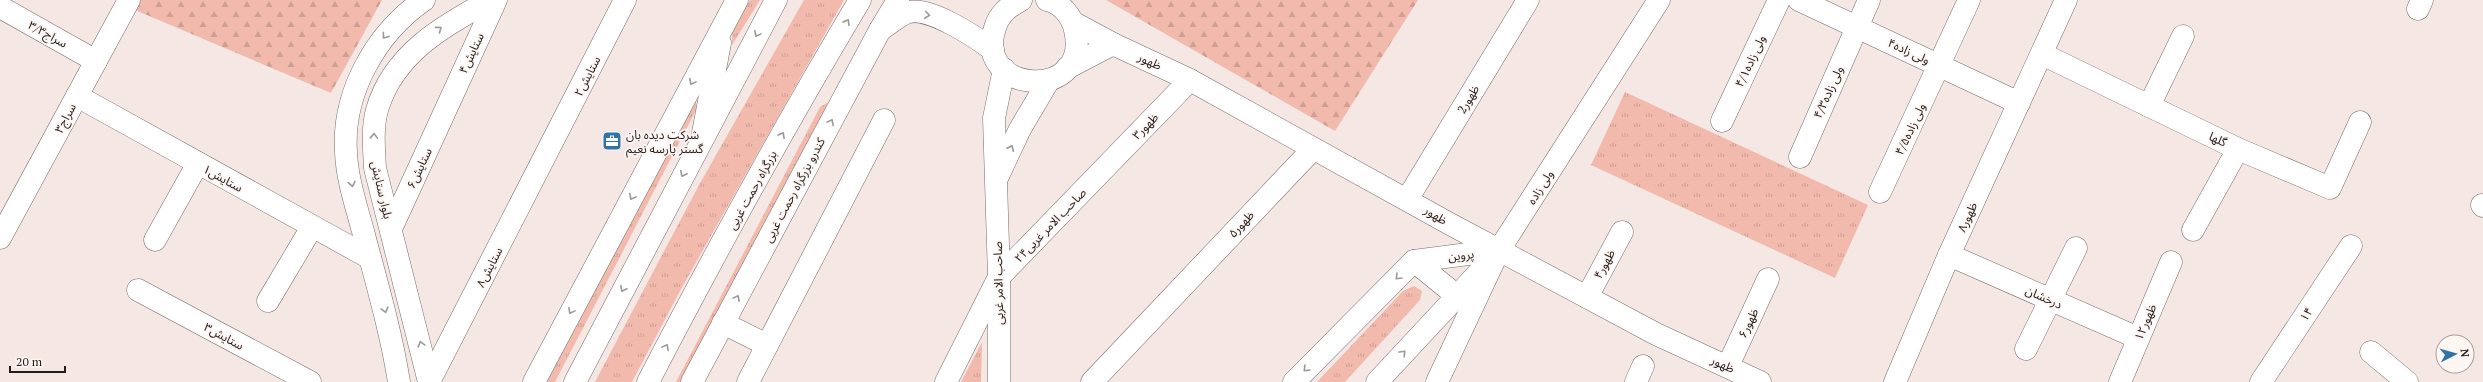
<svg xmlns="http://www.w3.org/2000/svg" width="2483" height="382" viewBox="0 0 2483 382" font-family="'PT Serif','Noto Sans Arabic',serif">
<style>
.grass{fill:url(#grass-tufts)}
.forest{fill:url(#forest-firs)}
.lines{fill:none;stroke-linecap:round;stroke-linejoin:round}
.minor-casing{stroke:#796d6a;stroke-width:23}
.major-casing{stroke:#796d6a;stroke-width:23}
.highway-casing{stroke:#796d6a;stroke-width:23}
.minor{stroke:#fff;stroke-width:22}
.major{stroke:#fff;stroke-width:22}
.highway{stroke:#fff;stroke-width:22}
.oneway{stroke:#9b9998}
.labels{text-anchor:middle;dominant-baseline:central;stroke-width:3.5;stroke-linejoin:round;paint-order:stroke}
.street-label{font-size:12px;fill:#211c1b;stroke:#fef6f3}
.poi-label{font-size:12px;fill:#211c1b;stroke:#fef6f3;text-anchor:start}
</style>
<defs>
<pattern id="grass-tufts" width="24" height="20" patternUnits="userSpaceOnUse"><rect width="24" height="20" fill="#f1baac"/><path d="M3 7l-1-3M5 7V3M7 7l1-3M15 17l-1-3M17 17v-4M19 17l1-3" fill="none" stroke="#ce9f93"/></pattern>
<pattern id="forest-firs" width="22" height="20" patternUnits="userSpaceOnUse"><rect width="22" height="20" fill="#f1baac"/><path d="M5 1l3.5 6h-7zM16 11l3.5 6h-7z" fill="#ce9f93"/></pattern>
</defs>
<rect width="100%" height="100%" fill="#f5e7e3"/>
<g class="grass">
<polygon points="750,0 760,0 732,45 732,30"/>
<polygon points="804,0 844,0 681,289 632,382 595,382 699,185"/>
<polygon points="1625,92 1868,205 1835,278 1591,165"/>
<polygon points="696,94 696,110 555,382 545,382"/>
<polygon points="829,102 683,382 676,382 820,107"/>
<polygon points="1414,286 1422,291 1420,300 1345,382 1317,382 1403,291"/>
<polygon points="982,342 981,382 961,382"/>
</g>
<g class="forest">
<polygon points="140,0 382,0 331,93 135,10"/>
<polygon points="1106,0 1418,0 1335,131"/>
</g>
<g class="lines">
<defs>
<g id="minor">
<path d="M1021,0C1008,7 999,14 995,28C972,94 1092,103 1075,30C1072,16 1061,3 1047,0"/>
<polyline points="1799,0 2019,103"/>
<polyline points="0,7 96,61"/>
<polyline points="2418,9 2422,0"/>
<polyline points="1074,23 1113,44 1190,80 1450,224 1656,334 1760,382"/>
<path d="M880,30C888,25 897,17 906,13C927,4 977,38 993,50"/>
<polyline points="2042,54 2238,149 2330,188 2360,122"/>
<polyline points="1067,68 1113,44"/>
<polyline points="77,96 370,258"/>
<polyline points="2149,106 2183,36"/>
<polyline points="1722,121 1779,0"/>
<polyline points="1800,157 1869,0"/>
<polyline points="997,178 1020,129 1049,80"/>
<polyline points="1880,192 1969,0"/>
<polyline points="1408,198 1528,0"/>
<polyline points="2482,205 2483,206"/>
<polyline points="391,229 496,0"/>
<polyline points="2193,230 2238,149"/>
<polyline points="0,238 129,0"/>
<polyline points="155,240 198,163"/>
<polyline points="1949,255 2138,338"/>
<polyline points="1414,261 1457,296"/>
<polyline points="138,290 310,382"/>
<polyline points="1587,297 1622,232"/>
<polyline points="268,301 312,227"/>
<polyline points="723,323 767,345"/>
<polyline points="2026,349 2076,248"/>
<polyline points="2371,352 2407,382"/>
<polyline points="1728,366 1768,279"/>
<path d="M399,382C391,332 377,284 364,235C357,208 347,180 346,152C342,93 376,33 424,0"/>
<path d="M429,382L375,168C374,149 372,128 377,110C393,54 444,25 491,0"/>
<polyline points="429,382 625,0"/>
<polyline points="748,382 884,120"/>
<polyline points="946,382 999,277 1190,80"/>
<polyline points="999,382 999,277 994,118 1004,69"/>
<polyline points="1092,382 1313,149"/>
<polyline points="1294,382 1414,261 1499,250"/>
<polyline points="1377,382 1485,266"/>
<polyline points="1437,382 1499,250 1659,0"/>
<polyline points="1636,382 1643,366"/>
<polyline points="1895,382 1949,255 2066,0"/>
<polyline points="2120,382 2171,262"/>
<polyline points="2261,382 2351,246"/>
</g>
<g id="major">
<polyline points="703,133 720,43"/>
<polyline points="534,382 737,0"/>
<polyline points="692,382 880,30 898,0"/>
</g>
<g id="highway">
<polyline points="575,382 776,0"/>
<path d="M648,382C715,253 785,125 860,0"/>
</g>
</defs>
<use href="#minor" class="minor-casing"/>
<use href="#major" class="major-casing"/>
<use href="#highway" class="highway-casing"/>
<use href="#minor" class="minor"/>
<use href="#major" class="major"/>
<use href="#highway" class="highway"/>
</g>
<defs><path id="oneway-chevron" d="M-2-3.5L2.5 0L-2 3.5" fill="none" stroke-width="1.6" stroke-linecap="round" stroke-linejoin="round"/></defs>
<g class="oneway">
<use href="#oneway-chevron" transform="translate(927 15) rotate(8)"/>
<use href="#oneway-chevron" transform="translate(847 22) rotate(-59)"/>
<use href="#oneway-chevron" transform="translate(439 29) rotate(-36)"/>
<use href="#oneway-chevron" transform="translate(757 34) rotate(118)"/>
<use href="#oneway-chevron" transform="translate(385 36) rotate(126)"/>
<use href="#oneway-chevron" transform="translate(692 82) rotate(118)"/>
<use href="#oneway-chevron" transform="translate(831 122) rotate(-62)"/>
<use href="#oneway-chevron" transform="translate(782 135) rotate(-61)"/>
<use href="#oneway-chevron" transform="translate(374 136) rotate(-88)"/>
<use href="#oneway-chevron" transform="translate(1011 148) rotate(-65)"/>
<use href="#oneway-chevron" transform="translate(683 174) rotate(117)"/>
<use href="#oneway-chevron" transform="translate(352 184) rotate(79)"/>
<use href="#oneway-chevron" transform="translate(632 197) rotate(118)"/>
<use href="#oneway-chevron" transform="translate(1398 277) rotate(135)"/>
<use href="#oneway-chevron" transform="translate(623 289) rotate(117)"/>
<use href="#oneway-chevron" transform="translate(737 298) rotate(-62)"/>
<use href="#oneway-chevron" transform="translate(385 310) rotate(75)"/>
<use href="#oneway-chevron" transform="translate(571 311) rotate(118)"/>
<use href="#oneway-chevron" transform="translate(421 344) rotate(-105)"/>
<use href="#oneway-chevron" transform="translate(666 347) rotate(-62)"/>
<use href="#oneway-chevron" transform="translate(1403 353) rotate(-47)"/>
<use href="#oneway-chevron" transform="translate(1306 369) rotate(135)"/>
</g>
<defs>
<symbol id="office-square" viewBox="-11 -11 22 22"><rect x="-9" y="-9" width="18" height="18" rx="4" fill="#3073a9" stroke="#fef6f3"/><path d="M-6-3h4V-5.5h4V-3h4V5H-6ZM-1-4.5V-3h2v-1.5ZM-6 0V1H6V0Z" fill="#fff"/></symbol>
</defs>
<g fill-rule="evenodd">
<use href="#office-square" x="601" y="130" width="22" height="22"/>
</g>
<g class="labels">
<g class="street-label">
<text transform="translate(48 34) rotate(29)">سراج۳/۳</text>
<text transform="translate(1909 51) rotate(25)">ولی زاده۴</text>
<text transform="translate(471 53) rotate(-65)">ستایش۴</text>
<text transform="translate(1150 61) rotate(25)">ظهور</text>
<text transform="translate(1750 61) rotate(-65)">ولی زاده۴/۱</text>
<text transform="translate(587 76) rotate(-63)">ستایش۲</text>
<text transform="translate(1828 92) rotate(-66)">ولی زاده۴/۳</text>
<text transform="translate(1468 99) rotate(-59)">2ظهور</text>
<text transform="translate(65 118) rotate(-62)">سراج۳</text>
<text transform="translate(1145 126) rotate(-46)">ظهور۳</text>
<text transform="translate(1910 129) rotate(-65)">ولی زاده۴/۵</text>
<text transform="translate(2218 139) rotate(25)">گلها</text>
<text transform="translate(419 168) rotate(-65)">ستایش۶</text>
<text transform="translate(223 178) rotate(29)">ستایش۱</text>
<text transform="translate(1540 187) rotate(-58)">ولی زاده</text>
<text transform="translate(382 190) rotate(77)">بلوار ستایش</text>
<text transform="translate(752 190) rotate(-61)">بزرگراه رحمت غربی</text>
<text transform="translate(794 190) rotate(-62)">کندرو بزرگراه رحمت غربی</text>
<text transform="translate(1436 215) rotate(31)">ظهور</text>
<text transform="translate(1967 217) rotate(-66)">ظهور۸</text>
<text transform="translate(1241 224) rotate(-47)">ظهور۵</text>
<text transform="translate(1050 225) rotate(-46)">صاحب الامر غربی۲۴</text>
<text transform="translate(1461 255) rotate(-7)">پروین</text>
<text transform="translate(1604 264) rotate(-62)">ظهور۴</text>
<text transform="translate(489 267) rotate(-63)">ستایش۸</text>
<text transform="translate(998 283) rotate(-91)">صاحب الامر غربی</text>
<text transform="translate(2044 297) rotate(24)">درخشان</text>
<text transform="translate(2306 314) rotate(-56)">۱۴</text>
<text transform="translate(2145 322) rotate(-67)">ظهور۱۲</text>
<text transform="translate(1748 323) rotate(-65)">ظهور۶</text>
<text transform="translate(224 336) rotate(28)">ستایش۳</text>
<text transform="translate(1723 364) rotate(25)">ظهور</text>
</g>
<g class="poi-label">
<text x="626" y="134">شرکت دیده بان<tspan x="626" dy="14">گستر پارسه نعیم</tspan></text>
</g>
</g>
<g transform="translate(2455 354) rotate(84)"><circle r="19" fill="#fef6f3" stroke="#a69f9d"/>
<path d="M0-3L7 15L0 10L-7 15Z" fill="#3073a9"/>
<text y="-6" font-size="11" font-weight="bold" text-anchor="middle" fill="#211c1b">N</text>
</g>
<path d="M10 366v6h55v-6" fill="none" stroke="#211c1b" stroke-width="2"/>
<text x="16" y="366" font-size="12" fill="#211c1b" stroke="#fef6f3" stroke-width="3" paint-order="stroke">20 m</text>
</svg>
